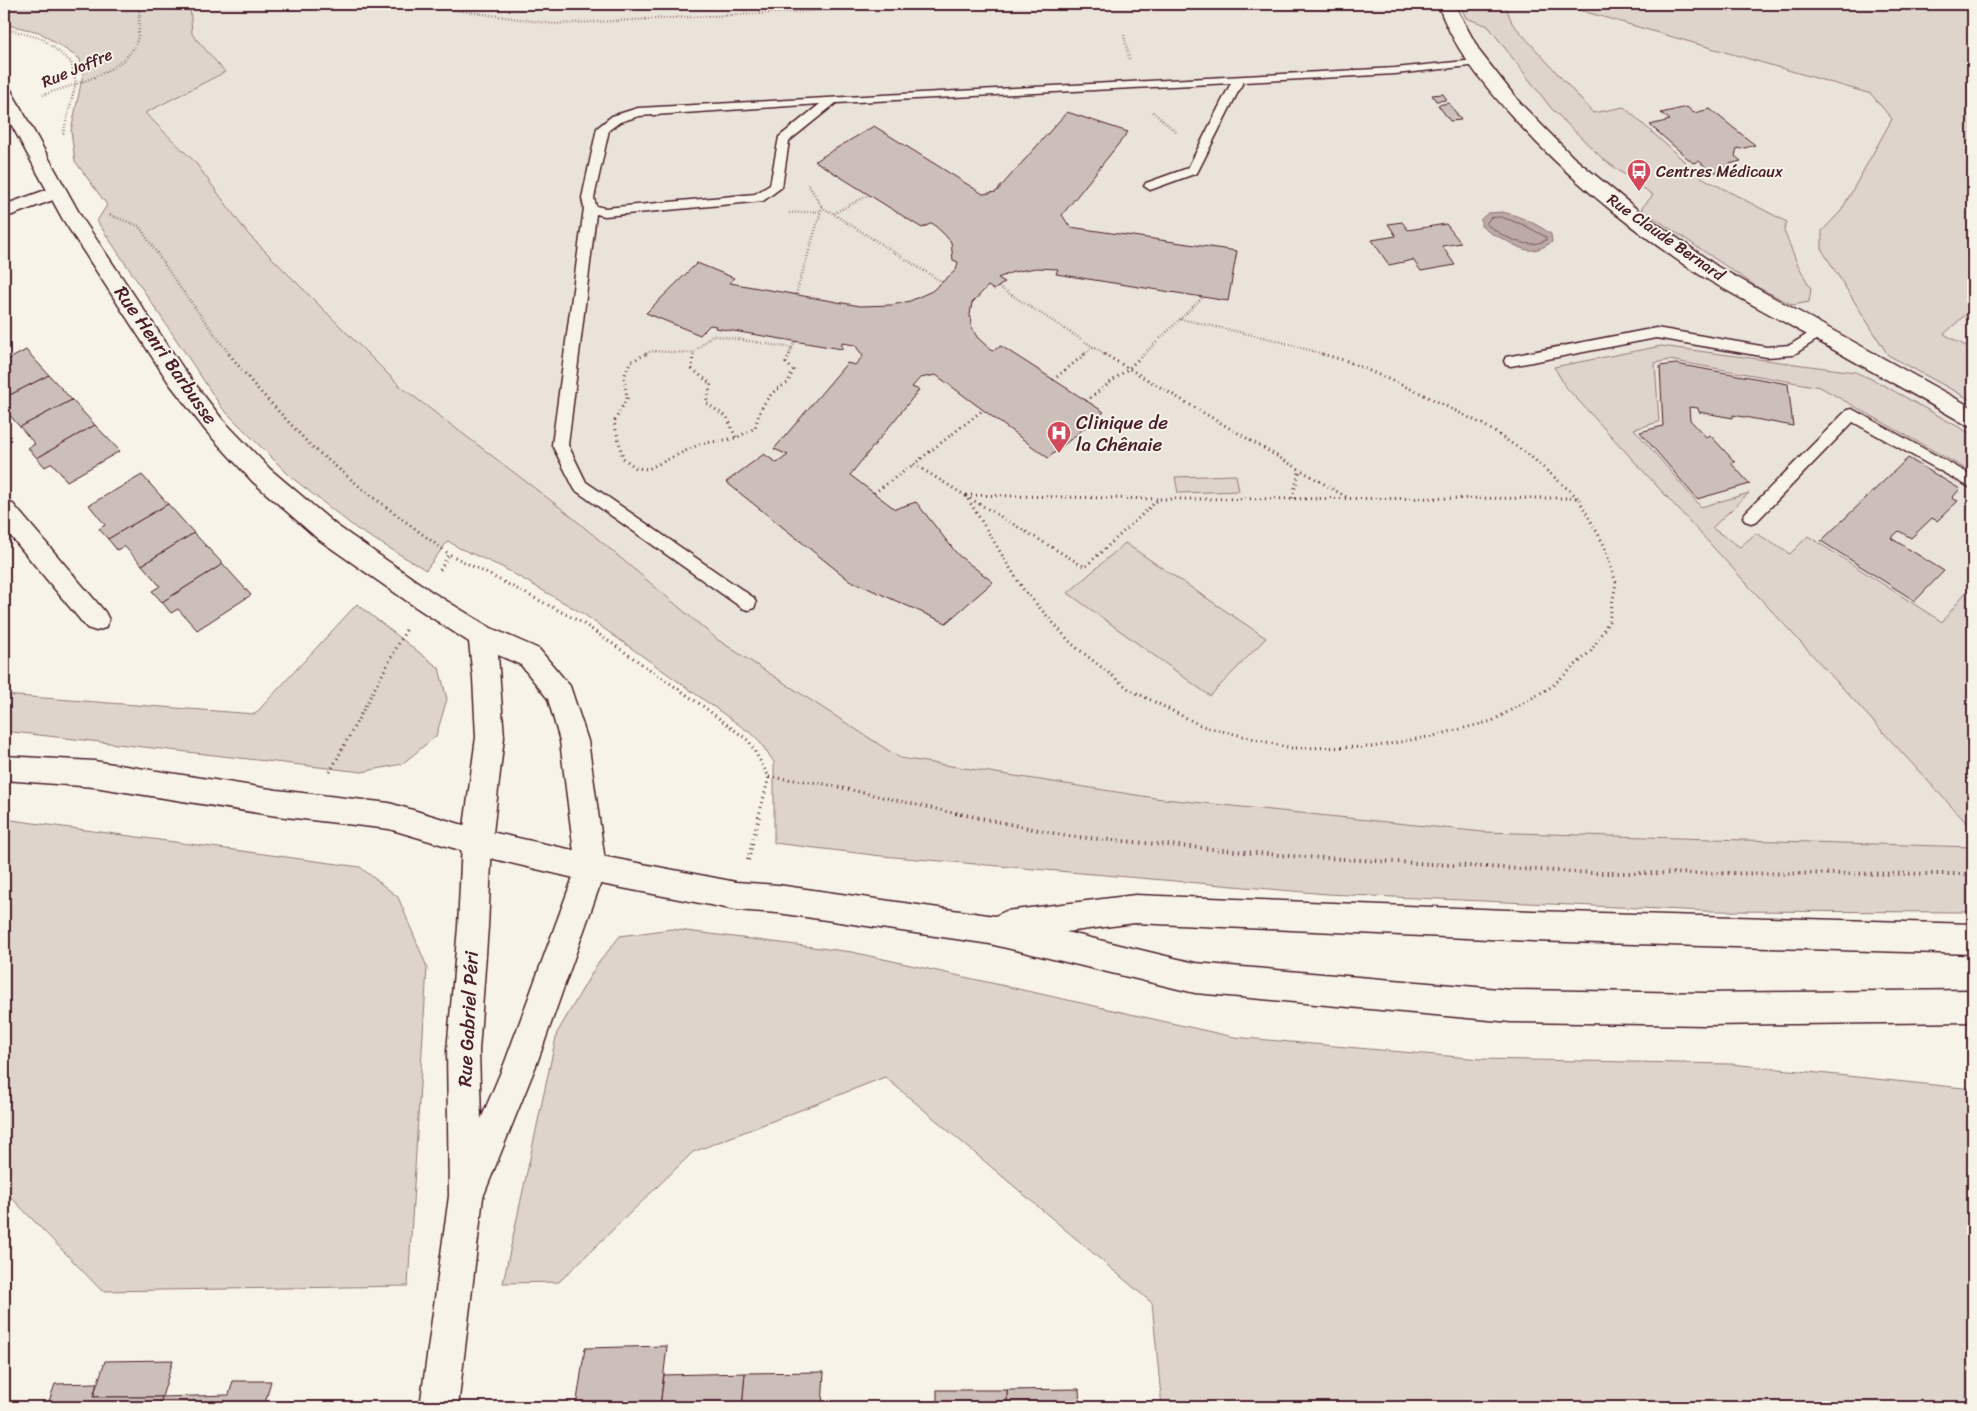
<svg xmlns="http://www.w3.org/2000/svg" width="1977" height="1411" viewBox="0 0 1977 1411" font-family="Sriracha,sans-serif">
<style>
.built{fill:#eae3da}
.green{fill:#ded4cc;stroke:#947a7c}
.water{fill:#bcaaa7;stroke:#8e7275}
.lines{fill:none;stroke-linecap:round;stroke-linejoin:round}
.shore{stroke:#78575d;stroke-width:1}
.building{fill:#ccbfb9;stroke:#4a1f2b}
.service-casing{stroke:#4a1f2b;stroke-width:3}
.minor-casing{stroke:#4a1f2b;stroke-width:3}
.tertiary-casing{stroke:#4a1f2b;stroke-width:3}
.secondary-casing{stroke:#4a1f2b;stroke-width:3}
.path-far2{stroke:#4a1f2b;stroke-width:2.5;stroke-dasharray:0.5 2.5;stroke-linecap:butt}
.path-far1{stroke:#4a1f2b;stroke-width:3;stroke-dasharray:1 4;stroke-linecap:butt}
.path{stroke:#4a1f2b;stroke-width:4;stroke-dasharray:1 4.5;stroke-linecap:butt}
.service{fill:#f7f3e8;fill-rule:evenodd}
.minor{fill:#f7f3e8;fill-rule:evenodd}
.tertiary{fill:#f7f3e8;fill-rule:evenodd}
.secondary{fill:#f7f3e8;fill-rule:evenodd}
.labels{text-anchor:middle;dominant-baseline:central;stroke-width:4;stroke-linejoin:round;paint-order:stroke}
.far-street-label{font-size:16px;fill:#4a1f2b;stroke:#f7f3e8}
.far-poi-label{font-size:16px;fill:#4a1f2b;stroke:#f7f3e8;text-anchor:start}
.street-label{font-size:19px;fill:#4a1f2b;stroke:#f7f3e8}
.poi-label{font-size:19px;fill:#4a1f2b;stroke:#f7f3e8;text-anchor:start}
</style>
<rect width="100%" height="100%" fill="#f7f3e8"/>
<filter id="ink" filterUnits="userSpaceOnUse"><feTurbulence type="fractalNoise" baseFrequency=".02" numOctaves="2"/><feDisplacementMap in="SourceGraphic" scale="10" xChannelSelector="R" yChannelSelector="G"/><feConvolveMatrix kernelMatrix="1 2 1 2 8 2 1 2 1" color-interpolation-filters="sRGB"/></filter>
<g filter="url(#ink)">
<polygon class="built" points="190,4 1973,4 1973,847 1483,832 1155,798 900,758 718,640 566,512 400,386 248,234 195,162 145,113 225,72 192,34"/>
<g class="green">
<polygon points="4,4 190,4 192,34 225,72 145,113 195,162 248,234 400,386 566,512 718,640 900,758 1155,798 1483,832 1973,847 1973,912 1705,911 1327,894 882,856 774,843 774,762 756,737 582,613 502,567 459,548 448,541 426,570 357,529 291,477 222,408 97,221 107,205 75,161 71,131 83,74 80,59 39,32 4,24"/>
<polygon points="1460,4 1505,4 1512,23 1593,113 1624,107 1703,178 1787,222 1784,231 1797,263 1811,289 1809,302 1793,305 1757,287 1641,209 1653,195 1603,159 1551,108 1488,26 1466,18"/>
<polygon points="1558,4 1973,4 1973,308 1944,334 1973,350 1973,401 1888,355 1822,250 1822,231 1841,211 1892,119 1871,94"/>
<polygon points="1661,346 1855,372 1876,381 1973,435 1973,473 1820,387 1669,360 1655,363 1659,422 1634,429 1701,507 1749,493 1712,528 1740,547 1756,533 1790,554 1808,536 1942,622 1969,588 1973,591 1973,830 1566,387 1554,367"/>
<polygon points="1236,475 1239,491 1178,493 1175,477"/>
<polygon points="1125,543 1266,638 1210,696 1068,593"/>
<polygon points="357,604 439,668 447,699 436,736 402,764 362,772 4,731 4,695 255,714"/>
<polygon points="4,819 360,867 398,897 427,967 408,1286 102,1291 4,1190"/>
<polygon points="671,929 852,952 1234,1037 1481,1059 1731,1064 1973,1089 1973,1407 1162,1407 1152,1303 885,1077 693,1152 559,1282 503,1283 557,1033 596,966 620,936"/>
</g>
<path class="water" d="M1502,212C1518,215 1537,224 1551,234L1552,242C1529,257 1523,249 1501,238C1494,235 1488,232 1481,226V219L1488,213Z"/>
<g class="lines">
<path class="shore" d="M1501,217L1524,225L1546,237V240C1527,251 1502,236 1486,224L1490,218Z"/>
</g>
<g class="building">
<polygon points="1443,94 1447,100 1436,101 1432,95"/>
<polygon points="1449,103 1461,120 1450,121 1438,105"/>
<polygon points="1687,107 1694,113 1710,109 1755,145 1741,149 1737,148 1735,156 1741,161 1729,164 1733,168 1712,173 1699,161 1693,163 1650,125 1670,120 1661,113"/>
<polygon points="1067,112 1128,132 1062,215 1070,227 1237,251 1228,301 1056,274 1058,269 1036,268 1013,272 998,278 1005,282 994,290 988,286 972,303 970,314 971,325 977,337 992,351 1001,346 1104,412 1048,458 936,375 920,378 912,387 919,390 850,475 895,509 916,502 958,555 993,582 946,623 849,580 726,482 764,454 777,463 788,455 774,449 847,363 855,365 863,356 855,345 842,343 842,349 715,328 716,326 710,325 700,335 646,313 697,263 734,278 730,283 860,306 892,305 910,301 932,291 956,270 958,262 953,260 951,242 944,234 932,223 922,228 815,161 874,126 983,194 996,192"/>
<polygon points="1402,222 1408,230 1446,224 1461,243 1442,246 1455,265 1421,271 1413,260 1389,265 1372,240 1396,236 1388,224"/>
<polygon points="26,350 49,375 4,398 4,362"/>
<polygon points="1676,364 1788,384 1793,426 1733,415 1733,418 1699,412 1698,408 1689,407 1690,420 1706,437 1710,435 1735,462 1731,463 1750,484 1697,499 1640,432 1663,426 1660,366"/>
<polygon points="49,375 72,400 20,427 6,411 4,412 4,398"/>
<polygon points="72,400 95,425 37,458 28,448 35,444 20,427"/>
<polygon points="95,425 120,451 67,481 52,463 45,467 37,458"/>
<polygon points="1908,458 1960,489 1952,498 1958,501 1937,521 1932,518 1911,538 1899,531 1891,538 1944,571 1915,601 1821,541"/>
<polygon points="142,475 168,504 108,539 99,529 105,525 89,505"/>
<polygon points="168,504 194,533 142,565 124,546 117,550 108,539"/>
<polygon points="194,533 223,564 162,602 152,591 160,586 142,565"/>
<polygon points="223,564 251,595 197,630 178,609 171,613 162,602"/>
<polygon points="667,1346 660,1407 576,1407 585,1348"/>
<polygon points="173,1360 162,1397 93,1397 105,1361"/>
<polygon points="824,1372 822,1407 742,1407 745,1373"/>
<polygon points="745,1373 742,1407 660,1407 664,1375"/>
<polygon points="233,1381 271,1381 264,1407 159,1407 162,1397 229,1395"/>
<polygon points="97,1383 93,1397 162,1397 159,1407 47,1407 55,1384"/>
<polygon points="1079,1389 1080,1407 1007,1407 1007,1390"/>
<rect x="937" y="1390" width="70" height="17"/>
</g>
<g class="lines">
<defs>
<g id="service">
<path d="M1476,60L1480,61L1482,63L1480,65L1395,74L1243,82L1197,173L1150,190L1144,186L1146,183L1188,168L1231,83L836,103L789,141L782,187L763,201L605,216L596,214L568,445L586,482L754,598L756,603L754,608L748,610L742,608L575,490L552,445L584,208L582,198L597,128L612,116L638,108L1395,68ZM820,104L779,137L770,185L755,194L605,208L596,206L594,198L609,130L620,122L639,116Z"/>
<polygon points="1819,327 1824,329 1826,332 1824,335 1793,355 1767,357 1656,338 1511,366 1506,365 1504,361 1506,357 1511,356 1656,328 1767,347 1790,345"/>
<polygon points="1852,409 1973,476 1973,489 1853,422 1757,521 1751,523 1745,521 1743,517 1745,513 1847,410"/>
</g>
<g id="minor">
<path d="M1438,4H1454L1480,52L1520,103L1573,157L1639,211L1718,267L1973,408V426L1965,424C1905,389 1844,356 1784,322C1754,305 1722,289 1692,270C1627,226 1564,175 1512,116C1482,83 1452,46 1438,4Z"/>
<polygon points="57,186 64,188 67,192 64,196 4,218 4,205"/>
<polygon points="4,502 13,504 105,612 109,620 105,628 96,631 87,628 4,528"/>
<polygon points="477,829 487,833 492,842 488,927 479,1051 481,1119 505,1062 580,858 591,854 602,858 606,868 537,1063 483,1197 458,1407 420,1407 449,1196 447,1051 458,927 462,842 467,833"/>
</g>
<polygon id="tertiary" points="4,88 11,90 13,94 82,218 185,371 222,419 270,469 336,525 432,592 491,628 539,649 570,686 588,741 606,868 602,878 591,882 580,878 576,868 560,741 548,699 521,665 498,655 504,737 492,842 487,851 477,855 467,851 462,842 476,737 473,678 469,642 414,606 318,539 252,481 206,431 169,383 62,218 4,111"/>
<polygon id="secondary" points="4,756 94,761 277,790 389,803 477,829 591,854 736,882 778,885 995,916 1006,911 1135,895 1533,911 1973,924 1973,954 1533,941 1135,923 1066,932 1195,963 1511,990 1705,993 1973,990 1973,1022 1705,1025 1511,1022 1195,993 990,944 778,913 736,910 591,882 477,855 389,829 277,816 94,787 4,780"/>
</defs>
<use href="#service" class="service-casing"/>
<use href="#minor" class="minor-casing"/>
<use href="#tertiary" class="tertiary-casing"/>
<use href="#secondary" class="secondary-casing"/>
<g class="path-far2">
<polyline points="413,4 554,24 949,4"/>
<polyline points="4,28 43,39 71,62 76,83 63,134"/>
<polyline points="1124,35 1129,59"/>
<path d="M43,95C71,85 124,73 136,43C141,31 138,16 140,4"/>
<polyline points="1153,112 1176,132"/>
<polyline points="808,184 822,207"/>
<polyline points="789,213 821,211 822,207 942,282"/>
<polyline points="834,213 869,195"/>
<polyline points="110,215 139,226 176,282 230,355"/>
<polyline points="999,287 1106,355"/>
<polyline points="796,294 821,211"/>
<polyline points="1181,319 1275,340 1326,355"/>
<polyline points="792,348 795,341"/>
<polyline points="644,355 651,351 693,353 712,335 792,348"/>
<polyline points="789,355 792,348"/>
<polyline points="1083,355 1093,347"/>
<polyline points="1143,355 1203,297"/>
</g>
<g class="path-far1">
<polyline points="229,354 255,386 310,445 365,491 449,554 581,622 700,704 749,741 769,777 759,815"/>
<path d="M646,354L630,362L624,377L627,398L614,422L623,458L636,468L648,469L700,444L736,438L755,428C760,407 768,392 788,383L793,370L786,363L790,354"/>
<polyline points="693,354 692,369 711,384 706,403 727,417 736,438"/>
<polyline points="1104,354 1348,498"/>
<polyline points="1322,354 1347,361 1420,393 1484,425 1529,455 1578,498"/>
<polyline points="1053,380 1085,354"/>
<polyline points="1086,401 1129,368 1144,354"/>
<polyline points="874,493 914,464"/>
<polyline points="966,495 1159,499"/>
<polygon points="966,496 1085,567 1159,499 1578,498 1604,545 1616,583 1609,621 1591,651 1551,687 1492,721 1433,736 1372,747 1291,748 1202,726 1129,689 1072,644 1023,589"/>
<polyline points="966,496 914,464 983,410"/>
<polyline points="1292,498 1300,469"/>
<polyline points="440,570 449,554"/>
<polyline points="330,772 406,630"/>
<polyline points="769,777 820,783 962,815"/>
</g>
<g class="path">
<polyline points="956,813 1067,836 1290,856 1593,873 1973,874"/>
<polyline points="748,860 760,813"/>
</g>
<use href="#service" class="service"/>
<use href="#minor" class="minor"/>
<use href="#tertiary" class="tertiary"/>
<use href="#secondary" class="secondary"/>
</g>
</g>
<defs>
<symbol id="bus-pin" viewBox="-11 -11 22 30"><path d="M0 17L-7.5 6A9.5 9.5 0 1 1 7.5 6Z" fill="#d1495b" stroke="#f7f3e8"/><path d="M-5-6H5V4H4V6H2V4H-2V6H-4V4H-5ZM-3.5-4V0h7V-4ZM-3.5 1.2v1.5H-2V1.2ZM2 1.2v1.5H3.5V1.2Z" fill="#fff"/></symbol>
<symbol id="hospital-pin" viewBox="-11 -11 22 30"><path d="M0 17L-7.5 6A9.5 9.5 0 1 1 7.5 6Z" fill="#d1495b" stroke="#f7f3e8"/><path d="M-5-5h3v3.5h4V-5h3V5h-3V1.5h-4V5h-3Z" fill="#fff"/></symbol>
</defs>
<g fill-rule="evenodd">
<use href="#bus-pin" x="1625" y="157" width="28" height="38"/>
<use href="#hospital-pin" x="1045" y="419" width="28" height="38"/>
</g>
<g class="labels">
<g class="far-street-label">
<text transform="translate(77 68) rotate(-23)">Rue Joffre</text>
<text transform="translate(1666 237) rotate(35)">Rue Claude Bernard</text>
</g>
<g class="far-poi-label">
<text x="1656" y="171">Centres Médicaux</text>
</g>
<g class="street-label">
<text transform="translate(166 355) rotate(55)">Rue Henri Barbusse</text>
<text transform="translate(468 1019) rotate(-87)">Rue Gabriel Péri</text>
</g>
<g class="poi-label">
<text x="1076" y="422">Clinique de<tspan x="1076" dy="22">la Chênaie</tspan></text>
</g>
</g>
<rect width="1977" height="1411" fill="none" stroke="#f7f3e8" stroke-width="20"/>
<rect x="10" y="10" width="1957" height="1391" fill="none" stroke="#4a1f2b" stroke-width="2" filter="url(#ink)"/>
</svg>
